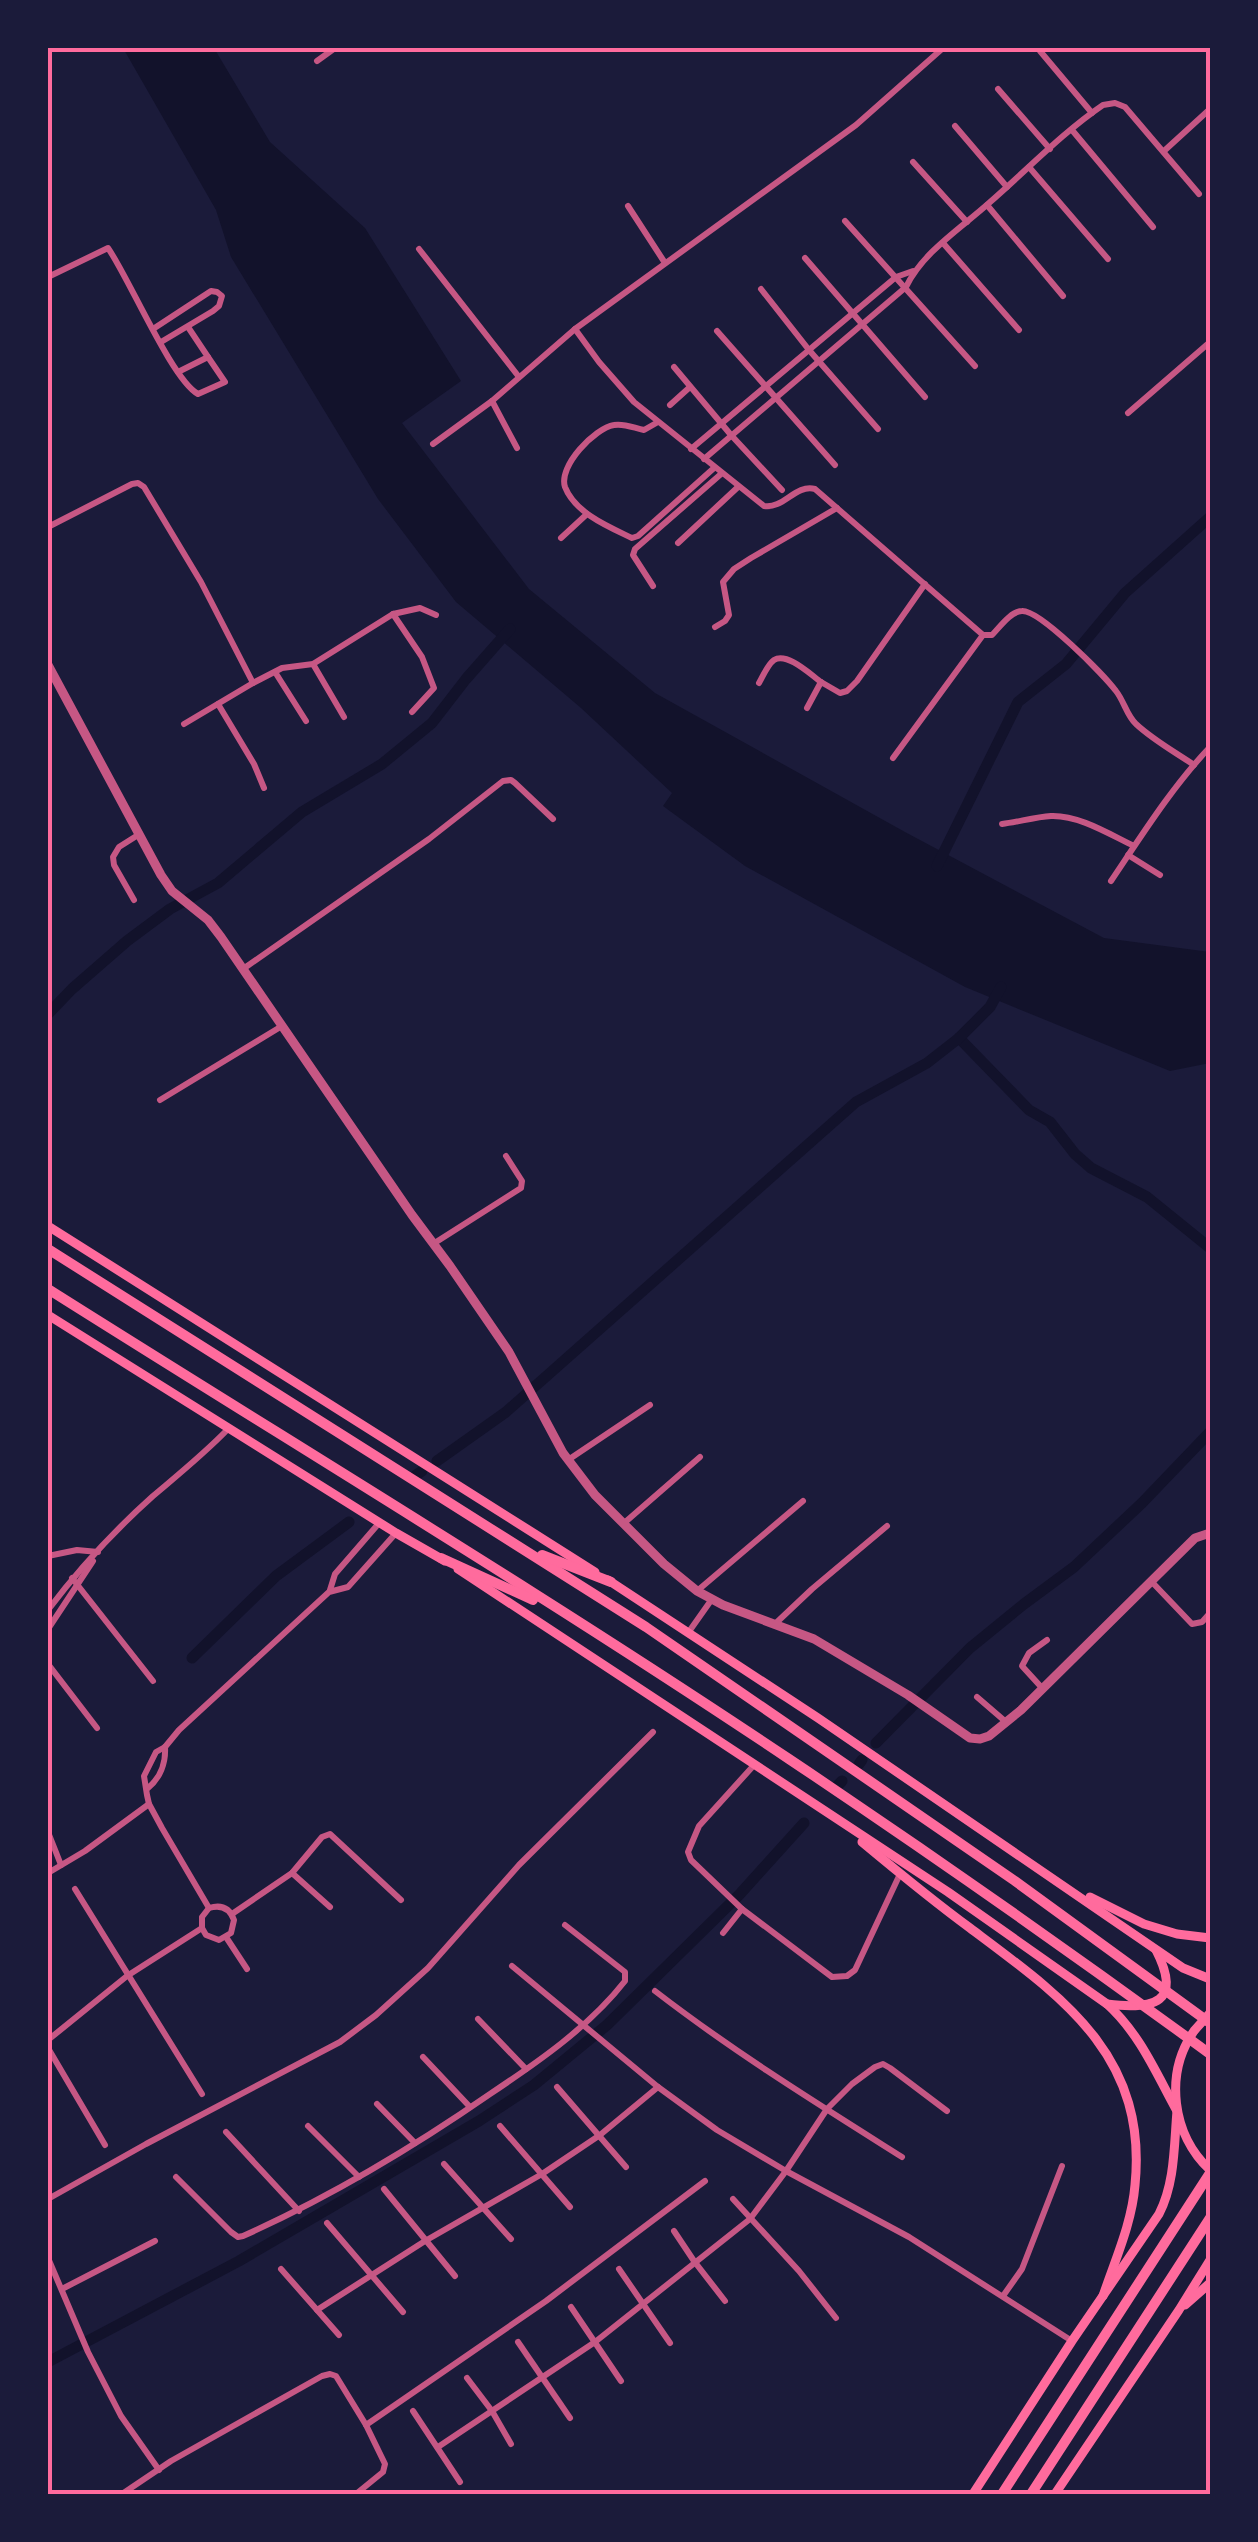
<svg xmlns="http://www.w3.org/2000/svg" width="1258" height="2542" viewBox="0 0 1258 2542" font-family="Ubuntu,sans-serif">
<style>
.water{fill:#12122b}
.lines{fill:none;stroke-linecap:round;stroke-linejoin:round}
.canal{stroke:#12122b;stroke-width:11}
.minor{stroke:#c65784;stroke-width:6}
.tertiary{stroke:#c65784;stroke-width:9}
.secondary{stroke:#ff6b9d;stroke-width:9}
.primary{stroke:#ff6b9d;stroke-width:10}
.neatline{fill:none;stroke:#ff6b9d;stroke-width:4}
</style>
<rect width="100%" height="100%" fill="#1b1b3a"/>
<polygon class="water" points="123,48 214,48 270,142 365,228 461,381 402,423 529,589 655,693 905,832 1104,938 1210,952 1210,1063 1170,1071 965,987 745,866 663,806 672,793 581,708 456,602 378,499 231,257 216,210"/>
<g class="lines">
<g class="canal">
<polyline points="937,866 1018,702 1066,664 1125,593 1210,517"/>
<polyline points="48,1014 72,989 127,941 170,909 218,883 302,812 382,764 432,723 466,679 510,629"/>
<polyline points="959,1038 1029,1110 1050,1122 1075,1154 1091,1168 1147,1197 1210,1248"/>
<polyline points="437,1461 506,1412 856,1102 927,1063 959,1038 990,1007 1001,987"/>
<polyline points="416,1475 422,1471"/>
<polyline points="192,1658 276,1576 349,1522"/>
<polyline points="876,1743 970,1648 1024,1604 1074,1567 1142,1503 1210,1432"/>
<polyline points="859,1764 862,1760"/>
<polyline points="838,1785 842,1781"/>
<polyline points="48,2362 239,2261 479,2121 534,2085 607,2025 739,1895 804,1823"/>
</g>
<g class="minor">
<polyline points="1040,51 1092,113"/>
<polyline points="317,61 335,48"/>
<polyline points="998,89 1050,149"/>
<polyline points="955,126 1007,187"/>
<polyline points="1072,130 1153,227"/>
<polyline points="1164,151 1210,109"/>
<polyline points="913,162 967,222"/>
<polyline points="1029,167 1108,259"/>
<polyline points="987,205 1063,296"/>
<polyline points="628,206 665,263"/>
<polyline points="845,221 975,366"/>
<polyline points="943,243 1019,330"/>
<polyline points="419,249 519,377"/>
<polyline points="805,258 925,397"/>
<path d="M48,277L108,248C129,278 172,380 198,394L225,382L208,357"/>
<polyline points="761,289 809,350 878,429"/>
<polyline points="153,329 211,291 217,292 222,296 219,306 213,311 161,342"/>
<path d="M575,329L599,362L634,402L764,506C784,509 795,484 815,489L983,635H992C999,628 1011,611 1022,611C1040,610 1104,675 1116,691C1124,701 1127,716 1136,724C1153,740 1175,752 1194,765"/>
<polyline points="717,331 835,465"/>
<polyline points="674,367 731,435 782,490"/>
<polyline points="178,372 208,357 188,327"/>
<polyline points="492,401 517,448"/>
<polyline points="670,405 690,387"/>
<polyline points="1128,413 1210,342"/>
<path d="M658,422L644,430C634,428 624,423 614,425C595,428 558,466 565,487C575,513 609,527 632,538L638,536L714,468"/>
<polyline points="433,444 492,401 575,329 856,125 943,48"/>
<polyline points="691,449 896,277 913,271"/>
<path d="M704,459L906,287C923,252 960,229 989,203C1026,171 1062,133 1103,105L1115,103L1125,107L1199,194"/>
<polyline points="48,527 132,484 138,483 144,487 201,582 253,683 282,668 313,664 393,614 422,657 434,688 412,712"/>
<polyline points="561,538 587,514"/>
<polyline points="678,543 738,487"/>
<polyline points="653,586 633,555 635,549 721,474"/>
<polyline points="393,614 420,608 436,615"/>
<polyline points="715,627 725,621 729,615 723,582 734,569 751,558 837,508"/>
<polyline points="313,664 344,717"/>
<polyline points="275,672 306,721"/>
<path d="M759,683C763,676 768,664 774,660C787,652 810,674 821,682"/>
<polyline points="218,704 254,764 264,788"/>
<polyline points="807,708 821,682 840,693 847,691 857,681 925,584"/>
<polyline points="184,724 253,683"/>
<polyline points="893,758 983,635"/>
<path d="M1002,824C1018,822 1035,817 1051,816C1079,815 1109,834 1134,846"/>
<polyline points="1128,855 1160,875"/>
<path d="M1111,881C1142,835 1172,787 1210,747"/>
<polyline points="134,900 114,865 113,857 119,847 138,835"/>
<polyline points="243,969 429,839 503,781 511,780 515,783 553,819"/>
<polyline points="160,1100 282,1026"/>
<polyline points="433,1244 521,1188 522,1181 506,1156"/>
<polyline points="568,1460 650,1405"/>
<polyline points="623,1524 700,1457"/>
<polyline points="48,1556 77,1550 98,1552"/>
<polyline points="72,1578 153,1681"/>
<polyline points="1151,1581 1192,1624 1202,1622 1210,1613"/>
<polyline points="330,1590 335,1574 380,1522"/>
<polyline points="697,1591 803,1501"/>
<path d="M48,1610C79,1569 115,1530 153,1496C179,1474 205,1453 228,1429"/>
<polyline points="776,1623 812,1589 887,1526"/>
<polyline points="48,1629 93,1561"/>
<polyline points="688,1633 712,1599"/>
<polyline points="48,1664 97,1728"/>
<polyline points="1043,1689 1022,1666 1029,1653 1047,1640"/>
<polyline points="977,1697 1006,1722"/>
<path d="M148,1788C160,1778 166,1763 165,1747"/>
<polyline points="48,1832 61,1865"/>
<polyline points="48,1873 85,1851 149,1804"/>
<polyline points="292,1873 330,1907"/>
<polyline points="75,1889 202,2094"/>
<polyline points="209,1908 162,1828 149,1804 147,1795 144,1776 156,1752 165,1747 179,1730 329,1592 348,1587 396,1533"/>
<polyline points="742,1909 691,1860 688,1852 699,1826 755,1764"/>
<polyline points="232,1914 292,1873 322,1837 330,1834 401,1900"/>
<polyline points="723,1933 742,1909 832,1977 847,1976 855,1970 900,1874"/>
<polyline points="226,1937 247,1969"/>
<polyline points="512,1966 658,2087 717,2130 786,2171 909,2237 1072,2341"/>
<path d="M655,1991C734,2052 818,2104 902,2157"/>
<polyline points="478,2019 526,2069"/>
<path d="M48,2040L127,1976L202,1928V1917L209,1908C222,1904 230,1909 234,1920L231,1933L219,1940L206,1935L202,1928"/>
<polyline points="48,2048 105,2145"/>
<polyline points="423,2057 470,2107"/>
<polyline points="557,2087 626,2167"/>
<polyline points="377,2104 415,2143"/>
<polyline points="308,2126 359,2177"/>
<polyline points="500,2126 570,2207"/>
<polyline points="226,2132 299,2211"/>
<polyline points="444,2164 511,2239"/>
<path d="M176,2177L231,2232L238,2237L243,2236C330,2197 412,2148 490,2094C538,2062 589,2027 625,1981V1972L565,1925"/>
<polyline points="384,2189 455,2276"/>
<polyline points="48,2199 146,2144 340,2042 376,2015 428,1968 519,1865 653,1732"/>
<polyline points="733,2199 799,2271 836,2318"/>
<polyline points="327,2223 403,2312"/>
<polyline points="674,2231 694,2261 725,2301"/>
<polyline points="48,2258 88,2352 121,2416 159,2470"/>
<polyline points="281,2269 339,2335"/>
<polyline points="619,2269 670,2343"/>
<polyline points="62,2289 155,2241"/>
<polyline points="1003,2296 1022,2269 1062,2166"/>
<polyline points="571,2307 621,2381"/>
<polyline points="317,2310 425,2241 542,2174 600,2135 658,2087"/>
<polyline points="518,2342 570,2418"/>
<polyline points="467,2378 492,2411 511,2444"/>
<polyline points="413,2411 460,2482"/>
<polyline points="366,2425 546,2301 705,2181"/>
<polyline points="438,2447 595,2342 750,2219 786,2171 827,2109 852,2084 875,2067 883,2064 890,2068 947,2111"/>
<polyline points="122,2494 171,2461 322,2376 330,2374 336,2376 366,2425 385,2464 383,2472 356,2494"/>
</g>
<polyline class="tertiary" points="48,665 161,875 172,891 208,920 221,937 412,1215 450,1266 509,1352 563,1453 595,1495 664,1564 697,1591 723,1605 814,1639 908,1695 970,1738 980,1739 989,1736 1021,1710 1195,1538 1210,1533"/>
<g class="secondary">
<polyline points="48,1226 595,1572"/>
<polyline points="48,1315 396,1533 445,1561"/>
<path d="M458,1569L948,1892L1107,2004C1140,2034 1156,2073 1177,2111"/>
<polyline points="608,1580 818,1718 1183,1968 1210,1979"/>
<path d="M862,1842C898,1872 933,1901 970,1928C1062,1997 1148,2055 1135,2185C1132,2223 1115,2260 1103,2296"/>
<polyline points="1090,1897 1144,1924 1177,1934 1210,1938"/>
<path d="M1107,2004C1154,2010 1183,2003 1156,1950"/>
<path d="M1210,2013C1205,2019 1199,2025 1194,2031C1164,2074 1172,2135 1210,2170"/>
<polyline points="1185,2305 1210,2283"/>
<path d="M973,2494L1072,2341L1159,2214C1175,2183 1174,2146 1177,2111"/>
<polyline points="1055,2494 1179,2310 1210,2260"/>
</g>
<g class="primary">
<polyline points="48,1249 646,1627 1015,1881 1210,2023"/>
<path d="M48,1289C295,1445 546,1596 789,1759C931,1854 1072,1953 1210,2054"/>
<polyline points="542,1555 611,1582"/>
<polyline points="441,1558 533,1600"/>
<polyline points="1002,2494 1210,2173"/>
<polyline points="1031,2494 1210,2218"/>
</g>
</g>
<rect width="1258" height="2542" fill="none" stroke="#1b1b3a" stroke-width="100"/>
<rect x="50" y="50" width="1158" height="2442" class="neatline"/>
</svg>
